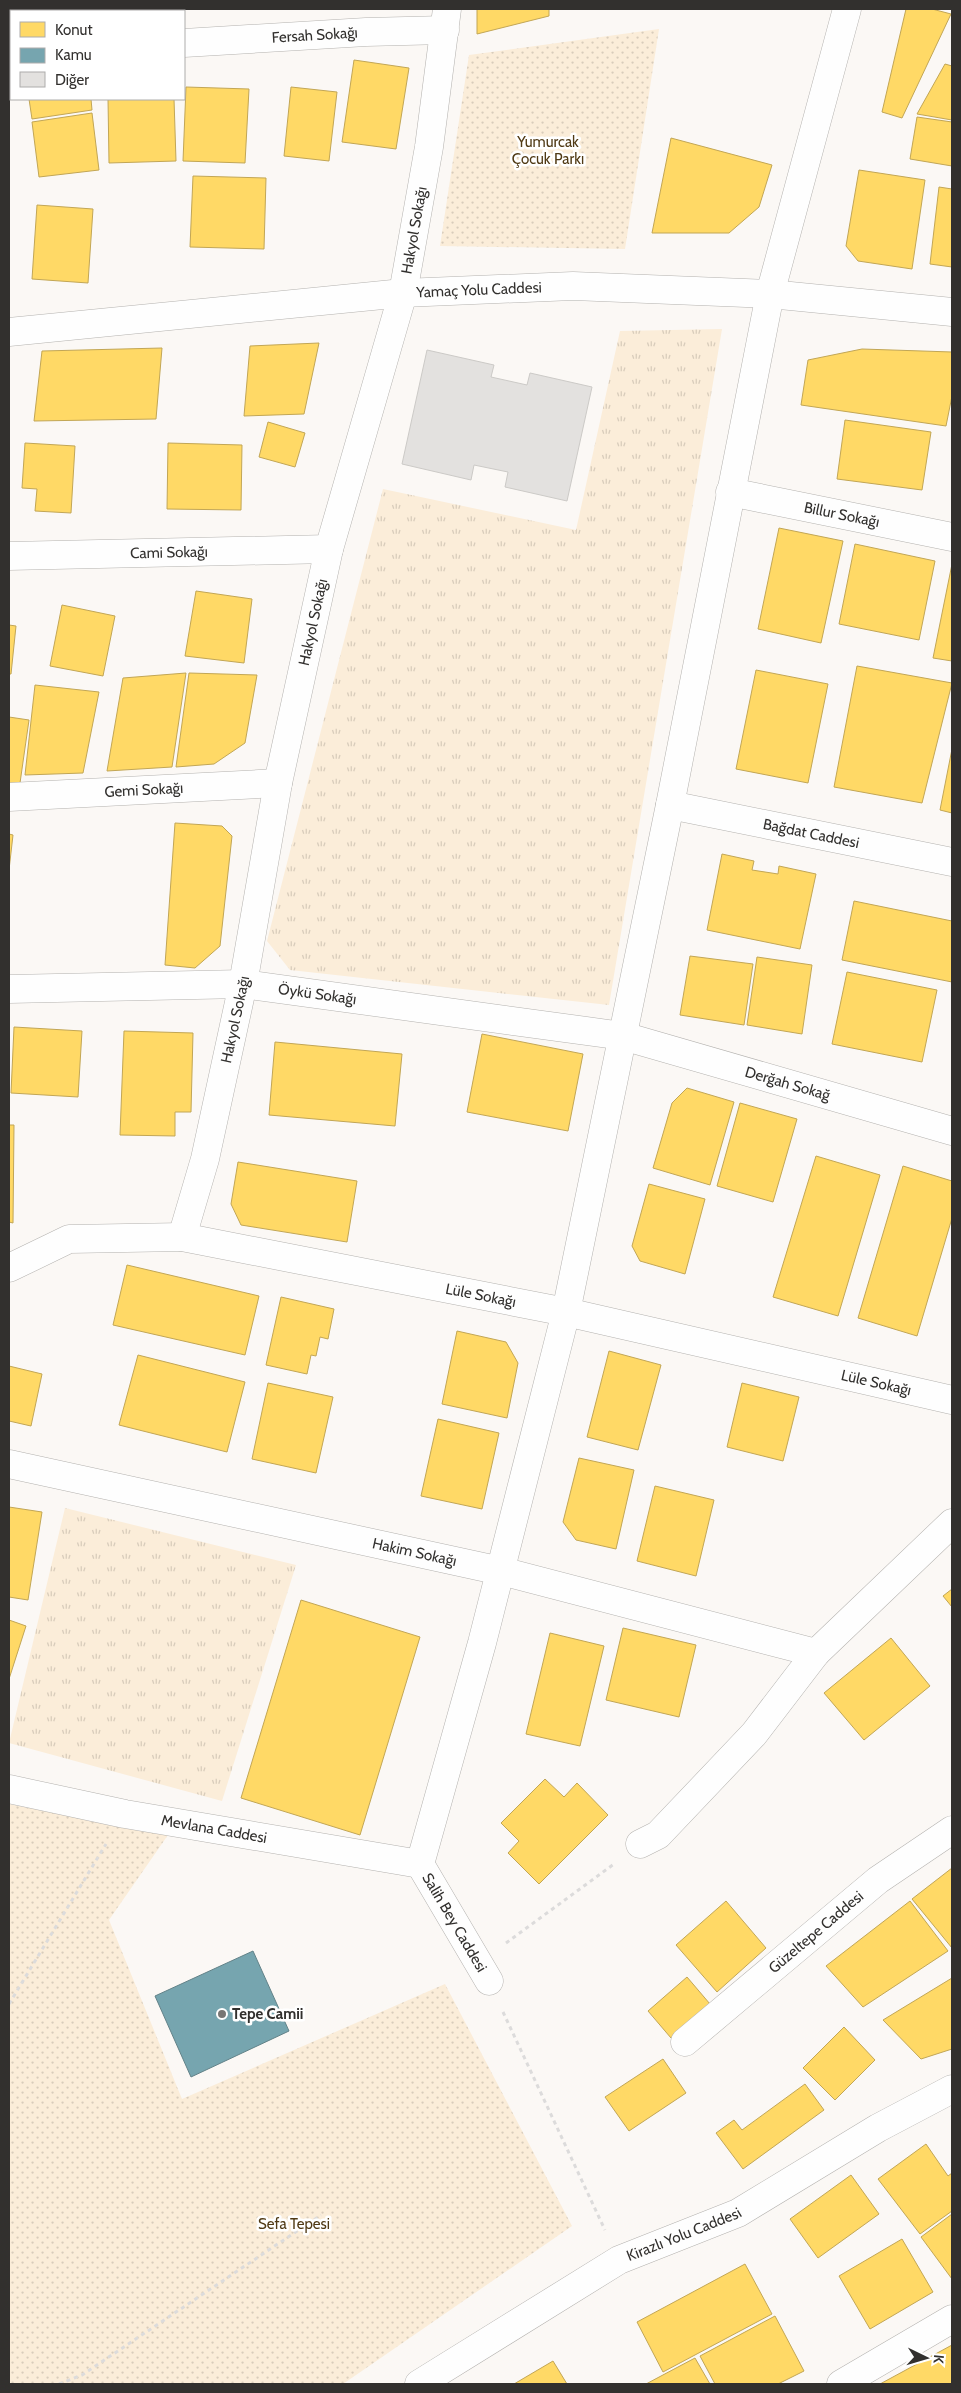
<svg xmlns="http://www.w3.org/2000/svg" width="961" height="2393" viewBox="0 0 961 2393" font-family="Cabin,sans-serif">
<style>
.grass{fill:url(#grass-tufts)}
.park{fill:url(#park-dots)}
.homes{fill:#ffd966;stroke:#c2a655}
.public{fill:#76a5af;stroke:#628288}
.building{fill:#e3e1df;stroke:#cccac7}
.lines{fill:none;stroke-linecap:round;stroke-linejoin:round}
.minor-casing{stroke:#b4b2af;stroke-width:29}
.path{stroke:#dcdbdb;stroke-width:3;stroke-dasharray:4 4;stroke-linecap:butt}
.minor{stroke:#fefefe;stroke-width:28}
.poi-dot{fill:#787674;stroke:#fff;stroke-width:2}
.labels{text-anchor:middle;dominant-baseline:central;stroke-width:5;stroke-linejoin:round;paint-order:stroke}
.street-label{font-size:15px;fill:#32302e;stroke:#fff}
.park-label{font-size:15px;fill:#503a15;stroke:#fff}
.poi-label{font-size:15px;font-weight:bold;fill:#32302e;stroke:#fff;text-anchor:start}
</style>
<defs>
<pattern id="grass-tufts" width="24" height="20" patternUnits="userSpaceOnUse" patternTransform="scale(1.25)"><rect width="24" height="20" fill="#fbedd9"/><path d="M3 7l-1-3M5 7V3M7 7l1-3M15 17l-1-3M17 17v-4M19 17l1-3" fill="none" stroke="#d8ccbb"/></pattern>
<pattern id="park-dots" width="8" height="8" patternUnits="userSpaceOnUse" patternTransform="scale(1.25)"><rect width="8" height="8" fill="#fbedd9"/><path d="M2 2h.1M6 6h.1" fill="none" stroke="#d8ccbb" stroke-width="1.8" stroke-linecap="round"/></pattern>
</defs>
<rect width="100%" height="100%" fill="#fbf8f5"/>
<g class="grass">
<polygon points="722,329 609,1005 290,970 267,941 383,489 576,530 620,331"/>
<polygon points="65,1508 296,1565 222,1801 9,1743"/>
</g>
<g class="park">
<polygon points="659,29 625,249 440,246 469,55"/>
<polygon points="9,1804 168,1835 109,1920 182,2099 445,1984 572,2226 343,2384 9,2384"/>
</g>
<g class="homes">
<polygon points="477,9 549,9 549,16 477,34"/>
<polygon points="906,9 932,9 951,14 902,118 882,112"/>
<polygon points="354,60 409,68 396,149 342,142"/>
<polygon points="945,64 952,66 952,120 917,114"/>
<polygon points="186,87 249,89 245,163 183,161"/>
<polygon points="291,87 337,92 329,161 284,156"/>
<polygon points="29,99 91,99 92,110 32,119"/>
<polygon points="108,99 174,99 176,161 109,163"/>
<polygon points="92,113 99,170 39,177 32,122"/>
<polygon points="917,117 952,122 952,166 910,159"/>
<polygon points="671,138 772,165 759,207 729,233 652,233"/>
<polygon points="859,170 925,180 912,269 858,261 846,246"/>
<polygon points="193,176 266,178 264,249 190,247"/>
<polygon points="939,187 952,189 952,267 930,264"/>
<polygon points="37,205 93,209 88,283 32,279"/>
<polygon points="319,343 304,414 244,416 250,346"/>
<polygon points="162,348 156,419 34,421 42,351"/>
<polygon points="862,349 952,352 952,396 946,426 801,405 808,360"/>
<polygon points="845,420 931,432 922,490 837,479"/>
<polygon points="268,422 305,433 295,467 259,457"/>
<polygon points="25,443 75,446 71,513 35,511 37,489 22,488"/>
<polygon points="168,443 242,445 241,510 167,509"/>
<polygon points="779,528 843,541 821,643 758,629"/>
<polygon points="855,544 935,561 919,640 839,624"/>
<polygon points="952,564 952,661 933,658"/>
<polygon points="196,591 252,599 244,663 185,656"/>
<polygon points="62,605 115,616 103,676 50,666"/>
<polygon points="9,625 16,626 11,674 9,674"/>
<polygon points="857,666 952,683 922,803 834,787"/>
<polygon points="756,670 828,684 808,783 736,769"/>
<polygon points="186,673 172,767 107,771 123,678"/>
<polygon points="189,673 257,675 245,743 214,764 176,767"/>
<polygon points="35,685 99,692 83,773 25,775"/>
<polygon points="9,717 29,720 19,790 9,788"/>
<polygon points="952,749 952,813 940,810"/>
<polygon points="175,823 222,826 232,836 220,946 195,968 165,965"/>
<polygon points="9,834 13,835 9,870"/>
<polygon points="722,854 754,861 752,870 778,874 779,866 816,874 800,949 707,930"/>
<polygon points="854,901 952,921 952,982 842,960"/>
<polygon points="690,956 753,964 744,1025 680,1015"/>
<polygon points="757,957 812,965 802,1034 747,1025"/>
<polygon points="847,972 937,990 922,1062 832,1044"/>
<polygon points="14,1027 82,1031 78,1097 11,1093"/>
<polygon points="124,1031 193,1033 191,1112 175,1112 175,1136 120,1135"/>
<polygon points="482,1034 583,1054 568,1131 467,1112"/>
<polygon points="275,1042 402,1054 395,1126 269,1115"/>
<polygon points="687,1088 734,1102 710,1185 653,1168 672,1103"/>
<polygon points="740,1103 797,1119 773,1202 717,1186"/>
<polygon points="9,1125 14,1125 13,1223 9,1222"/>
<polygon points="816,1156 880,1175 838,1316 773,1297"/>
<polygon points="238,1162 357,1181 347,1242 241,1225 231,1204"/>
<polygon points="903,1166 952,1181 952,1218 917,1336 858,1318"/>
<polygon points="649,1184 705,1199 685,1274 640,1261 632,1246"/>
<polygon points="127,1265 259,1296 245,1355 113,1325"/>
<polygon points="281,1297 334,1309 328,1339 320,1337 316,1356 311,1355 307,1374 266,1365"/>
<polygon points="457,1331 506,1342 518,1363 507,1418 442,1404"/>
<polygon points="609,1351 661,1365 638,1450 587,1437"/>
<polygon points="138,1355 245,1382 227,1452 119,1425"/>
<polygon points="9,1366 42,1374 31,1426 9,1421"/>
<polygon points="268,1383 333,1397 316,1473 252,1459"/>
<polygon points="742,1383 799,1397 783,1461 727,1447"/>
<polygon points="438,1419 499,1433 482,1509 421,1496"/>
<polygon points="579,1458 634,1470 616,1549 576,1540 563,1522"/>
<polygon points="655,1486 714,1500 696,1576 637,1561"/>
<polygon points="9,1507 42,1512 28,1600 9,1597"/>
<polygon points="952,1589 952,1607 943,1596"/>
<polygon points="301,1600 420,1637 360,1835 241,1798"/>
<polygon points="9,1620 26,1626 9,1679"/>
<polygon points="623,1628 696,1645 679,1717 606,1700"/>
<polygon points="550,1633 604,1646 580,1746 526,1734"/>
<polygon points="891,1638 930,1686 864,1740 824,1693"/>
<polygon points="545,1779 564,1797 577,1783 608,1815 539,1884 508,1853 519,1841 501,1823"/>
<polygon points="952,1868 952,1948 912,1899"/>
<polygon points="726,1901 766,1948 717,1992 676,1945"/>
<polygon points="910,1901 948,1951 863,2007 826,1966"/>
<polygon points="687,1977 710,2004 671,2038 648,2011"/>
<polygon points="952,1978 952,2049 921,2059 883,2020"/>
<polygon points="844,2027 875,2060 835,2100 803,2068"/>
<polygon points="663,2059 686,2093 629,2131 605,2097"/>
<polygon points="805,2084 824,2110 743,2169 716,2133 734,2120 742,2130"/>
<polygon points="926,2144 948,2176 952,2173 952,2211 920,2234 878,2179"/>
<polygon points="851,2175 879,2214 818,2258 790,2219"/>
<polygon points="952,2214 952,2279 921,2237"/>
<polygon points="902,2239 933,2292 870,2329 839,2276"/>
<polygon points="745,2264 772,2314 663,2372 637,2322"/>
<polygon points="775,2316 804,2371 778,2384 715,2384 700,2356"/>
<polygon points="952,2345 952,2384 880,2384"/>
<polygon points="695,2358 710,2384 646,2384 661,2376"/>
<polygon points="553,2361 567,2384 514,2384"/>
</g>
<polygon class="public" points="253,1951 289,2031 191,2077 155,1996"/>
<polygon class="building" points="427,350 494,365 491,377 527,385 530,373 592,387 567,501 505,487 508,472 474,465 471,480 402,464"/>
<g class="lines">
<defs>
<g id="minor">
<path id="s1" d="M184,43L366,32L445,30"/>
<polyline points="9,46 11,46"/>
<path id="s2" d="M9,332L403,293L573,286L770,294L952,312"/>
<path id="s3" d="M730,492L952,537"/>
<path id="s4" d="M9,556L329,549"/>
<path id="s5" d="M9,797L278,783"/>
<path id="s6" d="M670,805L952,862"/>
<path id="s7" d="M9,989L243,984L623,1036L952,1131"/>
<path id="s8" d="M182,1237L205,1159L243,984L278,783L329,549L403,293L429,147L447,9"/>
<path id="s9" d="M9,1268L69,1239L182,1237L566,1312L952,1400"/>
<path id="s10" d="M9,1464L501,1571L816,1653"/>
<path id="s11" d="M9,1789L125,1814L420,1864"/>
<polyline points="640,1844 658,1835 754,1734 816,1653 952,1523"/>
<polyline points="420,1864 482,1643 566,1312 670,805 770,294 847,9"/>
<path id="s12" d="M420,1864L489,1981"/>
<path id="s13" d="M685,2042L878,1880L952,1830"/>
<path id="s14" d="M419,2384L619,2260L738,2213L878,2128L952,2089"/>
<polyline points="841,2384 952,2319"/>
</g>
</defs>
<use href="#minor" class="minor-casing"/>
<g class="path">
<polyline points="506,1943 614,1864"/>
<polyline points="9,2004 106,1844"/>
<polyline points="503,2012 605,2230"/>
<polyline points="59,2384 82,2375 321,2215"/>
</g>
<use href="#minor" class="minor"/>
</g>
<circle class="poi-dot" cx="222" cy="2014" r="5"/>
<g class="labels">
<g class="street-label">
<text stroke="none"><textPath href="#s1" startOffset="131">Fersah Sokağı</textPath></text>
<text stroke="none"><textPath href="#s8" startOffset="1034">Hakyol Sokağı</textPath></text>
<text stroke="none"><textPath href="#s2" startOffset="472">Yamaç Yolu Caddesi</textPath></text>
<text stroke="none"><textPath href="#s3" startOffset="114">Billur Sokağı</textPath></text>
<text stroke="none"><textPath href="#s4" startOffset="160">Cami Sokağı</textPath></text>
<text stroke="none"><textPath href="#s8" startOffset="629">Hakyol Sokağı</textPath></text>
<text stroke="none"><textPath href="#s5" startOffset="135">Gemi Sokağı</textPath></text>
<text stroke="none"><textPath href="#s6" startOffset="144">Bağdat Caddesi</textPath></text>
<text stroke="none"><textPath href="#s7" startOffset="309">Öykü Sokağı</textPath></text>
<text stroke="none"><textPath href="#s8" startOffset="224">Hakyol Sokağı</textPath></text>
<text stroke="none"><textPath href="#s7" startOffset="789">Derğah Sokağ</textPath></text>
<text stroke="none"><textPath href="#s9" startOffset="484">Lüle Sokağı</textPath></text>
<text stroke="none"><textPath href="#s9" startOffset="889">Lüle Sokağı</textPath></text>
<text stroke="none"><textPath href="#s10" startOffset="415">Hakim Sokağı</textPath></text>
<text stroke="none"><textPath href="#s11" startOffset="209">Mevlana Caddesi</textPath></text>
<text stroke="none"><textPath href="#s12" startOffset="68">Salih Bey Caddesi</textPath></text>
<text stroke="none"><textPath href="#s13" startOffset="171">Güzeltepe Caddesi</textPath></text>
<text stroke="none"><textPath href="#s14" startOffset="305">Kirazlı Yolu Caddesi</textPath></text>
</g>
<g class="park-label">
<text x="548" y="142">Yumurcak<tspan x="548" dy="17">Çocuk Parkı</tspan></text>
<text x="294" y="2224">Sefa Tepesi</text>
</g>
<g class="poi-label">
<text x="232" y="2014">Tepe Camii</text>
</g>
</g>
<rect width="961" height="2393" fill="none" stroke="#32302e" stroke-width="20"/>
<rect x="10" y="10" width="175" height="90" fill="#ffffff" stroke="#adacab"/>
<rect x="20" y="22" width="25" height="15" fill="#ffd966" stroke="#adacab"/>
<text x="55" y="35" font-size="15" fill="#32302e">Konut</text>
<rect x="20" y="48" width="25" height="15" fill="#76a5af" stroke="#adacab"/>
<text x="55" y="60" font-size="15" fill="#32302e">Kamu</text>
<rect x="20" y="72" width="25" height="15" fill="#e3e1df" stroke="#adacab"/>
<text x="55" y="85" font-size="15" fill="#32302e">Diğer</text>
<g transform="translate(926 2358) rotate(95)" stroke="#ffffff" stroke-width="4" paint-order="stroke">
<path d="M0-4L9 19L0 12L-9 19Z" fill="#32302e"/>
<text y="-8" font-size="14" font-weight="bold" text-anchor="middle" fill="#32302e">K</text>
</g>
</svg>
